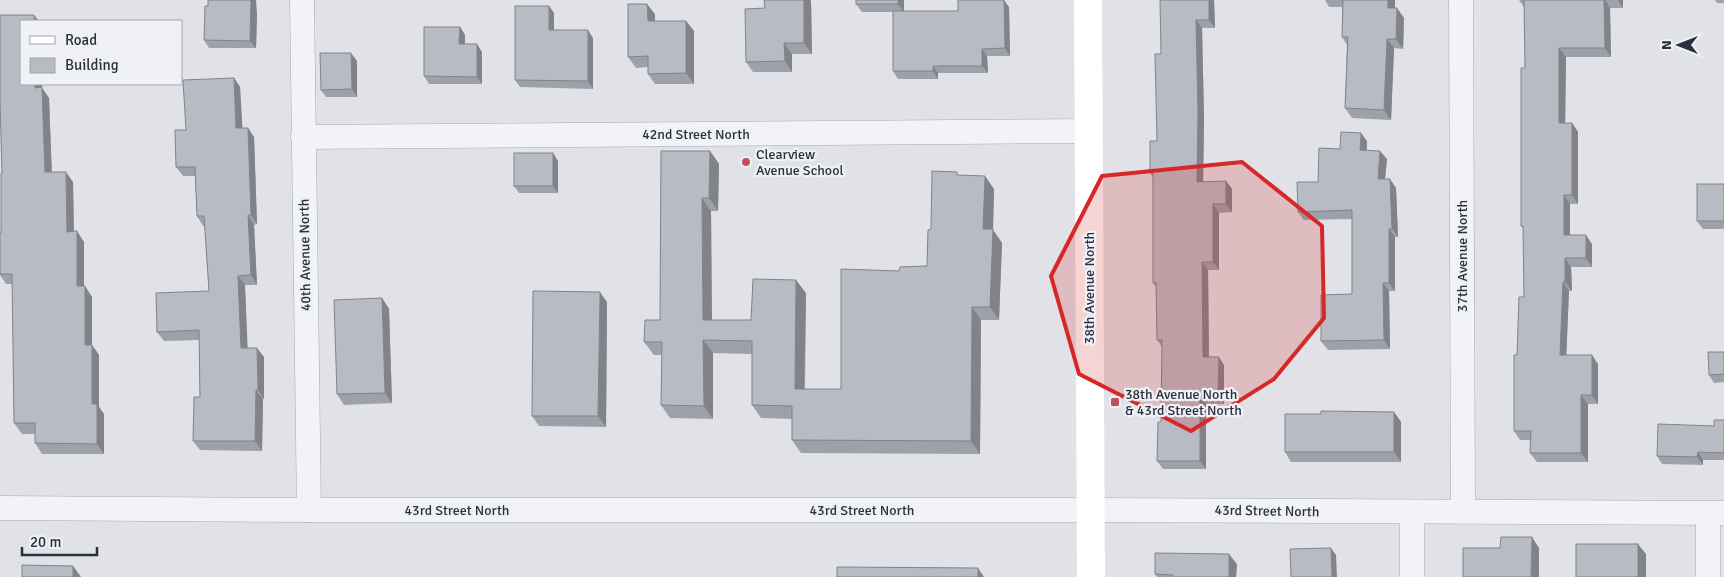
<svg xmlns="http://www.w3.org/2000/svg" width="1724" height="577" viewBox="0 0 1724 577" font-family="Signika,sans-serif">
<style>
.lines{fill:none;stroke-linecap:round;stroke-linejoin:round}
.street-casing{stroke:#a6a9b1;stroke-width:25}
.street{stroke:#f2f3f6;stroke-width:24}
.secondary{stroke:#fff;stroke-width:28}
.wall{fill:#9ea1a9}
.shaded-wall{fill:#818389}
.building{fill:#b8bbc4;stroke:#818389}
.marked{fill:#d62828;fill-opacity:0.2;stroke:#d62828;stroke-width:4;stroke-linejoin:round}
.poi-dot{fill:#c0515a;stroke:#eff1f5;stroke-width:2}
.labels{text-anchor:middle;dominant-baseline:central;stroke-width:4.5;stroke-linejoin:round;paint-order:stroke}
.street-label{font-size:14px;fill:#2a303d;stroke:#eff1f5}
.poi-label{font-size:14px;fill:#2a303d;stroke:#eff1f5;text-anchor:start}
</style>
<rect width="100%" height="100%" fill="#e0e2e7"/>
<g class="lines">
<defs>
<g id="street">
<polyline points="302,0 309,510"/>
<polyline points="1461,0 1463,511"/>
<polyline points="303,137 1089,131"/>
<polyline points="0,508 309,510 1090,510 1724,513"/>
<polyline points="1412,513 1412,577"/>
<polyline points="1708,514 1708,577"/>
</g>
</defs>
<use href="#street" class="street-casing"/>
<use href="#street" class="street"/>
<polyline class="secondary" points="1088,0 1091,577"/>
</g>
<g class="wall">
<polygon points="764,0 810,0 811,1 812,54 792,54 792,72 753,72 746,62 765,8"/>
<polygon points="856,0 904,0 904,11 958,11 1009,7 1010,56 987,56 988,73 938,73 938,79 898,79 893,71 893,12 862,12 856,4"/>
<polygon points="1214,0 1215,28 1202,28 1204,119 1203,182 1226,181 1232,189 1232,212 1219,213 1219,270 1208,270 1209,357 1224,365 1224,404 1206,404 1206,469 1163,469 1157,461 1161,422 1162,347 1157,340 1156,287 1153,283 1153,177 1150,173 1157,141 1161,54"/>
<polygon points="1325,0 1395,0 1395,8 1404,18 1403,49 1394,48 1391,120 1352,118 1345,108 1347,45 1342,37 1342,7 1329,7"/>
<polygon points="1519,0 1623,0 1623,8 1610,8 1611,57 1566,57 1565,123 1572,123 1578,132 1578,204 1570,204 1570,235 1592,244 1592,267 1571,267 1572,291 1569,291 1566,355 1598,364 1598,404 1588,404 1588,462 1537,462 1530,453 1530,440 1520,440 1514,431 1517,355 1524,297 1523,228 1521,226 1525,68 1524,7"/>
<polygon points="1715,0 1724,0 1724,3 1717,3"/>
<polygon points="208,6 257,14 256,48 209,48 204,40"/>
<polygon points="549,6 554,13 554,30 593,38 593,89 520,87 515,80"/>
<polygon points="655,14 655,21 686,21 694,31 694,84 655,84 648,74 648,67 636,68 628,57"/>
<polygon points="460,27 465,35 465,44 482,52 482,84 429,84 424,76"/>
<polygon points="357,61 357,97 326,97 321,90"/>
<polygon points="234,78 240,87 242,128 254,137 257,224 254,225 257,285 245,285 247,348 264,357 264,399 263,399 262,451 200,450 193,441 200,397 199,340 164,341 157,332 209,291 205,226 203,226 197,216 195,176 183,176 176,167 186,130"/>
<polygon points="42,88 49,98 52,172 73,182 74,232 84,242 84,286 92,297 92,345 99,355 99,407 104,414 104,454 42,454 35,443 35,434 22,434 14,423 13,284 6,284 0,275 2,173"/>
<polygon points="1367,141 1367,150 1387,159 1385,179 1396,188 1398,237 1395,237 1395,291 1389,291 1390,349 1328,350 1321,341 1352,294 1352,219 1304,220 1298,212 1340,149"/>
<polygon points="710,151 719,164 718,211 711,211 712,320 751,320 806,293 805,389 841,389 899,271 927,266 931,229 959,175 994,189 993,230 1002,243 999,320 981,320 980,454 801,453 792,440 792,419 761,418 752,405 752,354 713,353 713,419 670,418 661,405 662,355 654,355 644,342 660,320"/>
<polygon points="558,161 558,193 519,193 514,186"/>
<polygon points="1724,184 1724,229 1703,229 1697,221"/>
<polygon points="382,298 389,309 392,403 344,405 337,394"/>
<polygon points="607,302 606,427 539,426 532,416"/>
<polygon points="1724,352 1724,382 1714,383 1709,375"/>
<polygon points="1394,412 1401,422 1401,462 1291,462 1285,452 1321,414"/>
<polygon points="1724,420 1724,460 1703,460 1703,465 1662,464 1657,456"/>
<polygon points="1237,564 1236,577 1157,577 1155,574"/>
</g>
<g class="shaded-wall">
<polygon points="251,0 256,0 257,14 256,48 250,41"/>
<polygon points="804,0 810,0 811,1 812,54 804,43"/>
<polygon points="898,0 904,0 904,12 898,4"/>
<polygon points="1004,0 1009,7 1010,56 1005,48"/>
<polygon points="1209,0 1214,0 1215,28 1209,20"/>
<polygon points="1388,0 1395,0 1395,18 1388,8"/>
<polygon points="1604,0 1605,0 1610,8 1611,57 1605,48"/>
<polygon points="1618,0 1623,0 1623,8"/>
<polygon points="647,4 655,14 655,32 648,21"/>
<polygon points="549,6 554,13 554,38 549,30"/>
<polygon points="1397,8 1404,18 1403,49 1396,39"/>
<polygon points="34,15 39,21 34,21"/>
<polygon points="1196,20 1202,28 1204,119 1203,190 1197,182"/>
<polygon points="686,21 694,31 694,84 686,73"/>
<polygon points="460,27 465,35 465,51 459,44"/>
<polygon points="588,30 593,38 593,89 588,81"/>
<polygon points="1387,39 1394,48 1391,120 1384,110"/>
<polygon points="784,43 792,54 792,72 785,61"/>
<polygon points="477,44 482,52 482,84 477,77"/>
<polygon points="1559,48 1566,57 1565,132 1559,123"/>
<polygon points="982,49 987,56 988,73 982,66"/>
<polygon points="351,53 357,61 357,97 352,89"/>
<polygon points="933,66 938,73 938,79 933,71"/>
<polygon points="234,78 240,87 243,138 236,128"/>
<polygon points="35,84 42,84 42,88 49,98 52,183 45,172"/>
<polygon points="1572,123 1578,132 1578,204 1572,195"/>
<polygon points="248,128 254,137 257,224 251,215"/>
<polygon points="1361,133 1367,141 1366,158 1360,150"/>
<polygon points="710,151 719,164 718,211 709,198"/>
<polygon points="1380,151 1387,159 1384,188 1378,179"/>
<polygon points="553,153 558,161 558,193 553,186"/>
<polygon points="66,172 73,182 74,242 67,232"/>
<polygon points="985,176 994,189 993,230 1002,243 999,320 990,307 983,229"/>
<polygon points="1390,179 1396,188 1398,237 1392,229"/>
<polygon points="1226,181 1232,189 1232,212 1226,204"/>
<polygon points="1564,195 1570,204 1570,244 1564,235"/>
<polygon points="702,198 711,211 712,333 703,320"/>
<polygon points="1213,204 1219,213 1219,270 1213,262"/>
<polygon points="248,215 254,225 257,285 251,275"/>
<polygon points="1389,229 1395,237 1395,291 1389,283"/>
<polygon points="77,231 84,242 84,296 77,286"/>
<polygon points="1586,235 1592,244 1592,267 1586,258"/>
<polygon points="1565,258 1571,267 1572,291 1565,282"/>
<polygon points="1202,262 1208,270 1209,365 1203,357"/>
<polygon points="238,276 245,285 248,357 241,348"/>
<polygon points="796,280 806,293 804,403 795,389"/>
<polygon points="1563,282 1569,291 1566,364 1560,355"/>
<polygon points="1383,283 1389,291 1390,349 1384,340"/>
<polygon points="85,286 92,297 92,345 99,355 99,407 104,414 104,454 97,444 85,345"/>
<polygon points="600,292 607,302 606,427 598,416"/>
<polygon points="382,298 389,309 392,403 385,393"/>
<polygon points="972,307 981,320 980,454 971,441"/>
<polygon points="703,340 713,353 713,419 704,406"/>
<polygon points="257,348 264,357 264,399 258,390"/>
<polygon points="1592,355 1598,364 1598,404 1592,395"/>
<polygon points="1219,357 1224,365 1224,404 1218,396"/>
<polygon points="256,390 263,399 262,451 255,441"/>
<polygon points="1200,395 1206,404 1206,469 1200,461"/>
<polygon points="1581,395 1588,404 1588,462 1581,453"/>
<polygon points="1394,412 1401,422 1401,462 1394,452"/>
<polygon points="1698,452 1703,460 1703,465 1697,457"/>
<polygon points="1532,537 1539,548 1539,577 1531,577"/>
<polygon points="1638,544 1646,554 1646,577 1638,577"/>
<polygon points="1331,548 1336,555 1337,577 1332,577"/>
<polygon points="1229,554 1237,564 1236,577 1229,577"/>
<polygon points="73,566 81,577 73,577"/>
<polygon points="978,568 984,577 978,577"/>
</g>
<g class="building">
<polygon points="208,0 251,0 250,41 204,40 205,6 208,6"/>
<polygon points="764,0 804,0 804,43 784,43 785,61 746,62 745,9 765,8"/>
<rect x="856" y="0" width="42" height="4"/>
<polygon points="958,0 1004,0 1005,48 982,49 982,66 933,66 933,71 893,71 893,11 958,11"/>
<polygon points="1160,0 1209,0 1209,20 1196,20 1198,111 1197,182 1226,181 1226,204 1213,204 1213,262 1202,262 1203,357 1219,357 1218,396 1200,395 1200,461 1157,461 1158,422 1161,422 1162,340 1157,340 1156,283 1153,283 1153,173 1150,173 1150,141 1157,141 1155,54 1161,54"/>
<polygon points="1343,0 1388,0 1388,8 1397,8 1396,39 1387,39 1384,110 1345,108 1348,37 1342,37"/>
<polygon points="1524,0 1604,0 1605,48 1559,48 1559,123 1572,123 1572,195 1564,195 1564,235 1586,235 1586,258 1565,258 1565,282 1563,282 1560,355 1592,355 1592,395 1581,395 1581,453 1530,453 1531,431 1514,431 1514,355 1517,355 1519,297 1524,297 1523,226 1521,226 1521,68 1525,68"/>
<polygon points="628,4 647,4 648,21 686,21 686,73 648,74 648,56 628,57"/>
<polygon points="515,6 549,6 549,30 588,30 588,81 515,80"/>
<polygon points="0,15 34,15 34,21 21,21 21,84 35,84 35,88 42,87 45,172 66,172 67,232 77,231 77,286 85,286 85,345 92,345 92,404 97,404 97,444 35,443 35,423 14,423 12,274 0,274 0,233 1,233 1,173 2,173 0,102"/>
<polygon points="424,27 460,27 459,44 477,44 477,77 424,76"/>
<polygon points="320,53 351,53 352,89 321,90"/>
<polygon points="234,78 236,128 248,128 251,215 248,215 251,275 238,276 241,348 257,348 258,390 256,390 255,441 193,441 194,397 200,397 199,330 157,332 156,293 209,291 204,216 197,216 195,167 176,167 175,130 186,130 183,80"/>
<polygon points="1341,132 1361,133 1360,150 1380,151 1378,179 1390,179 1392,229 1389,229 1389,283 1383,283 1384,340 1321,341 1321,295 1352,294 1352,210 1298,212 1297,182 1318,182 1319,148 1340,149"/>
<polygon points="661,151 710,151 709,198 702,198 703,320 751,320 753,279 796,280 795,389 841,389 841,269 899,271 900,267 927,266 928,230 931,229 932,171 957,172 957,175 985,176 983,229 993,229 990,307 972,307 971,441 792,440 792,406 752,405 752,341 703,340 704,406 661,405 662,342 644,342 645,320 660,320"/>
<rect x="514" y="153" width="39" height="33"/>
<rect x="1697" y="184" width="27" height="37"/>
<polygon points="533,291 600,292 598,416 532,416"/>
<polygon points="382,298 385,393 337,394 334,300"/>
<polygon points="1708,352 1724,352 1724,374 1709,375"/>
<polygon points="1321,411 1394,412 1394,452 1285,452 1285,414 1321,414"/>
<polygon points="1714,420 1724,420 1724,453 1698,452 1697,457 1657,456 1658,424 1714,426"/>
<polygon points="1501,537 1532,537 1531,577 1463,577 1463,548 1500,548"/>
<rect x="1576" y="544" width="62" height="33"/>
<polygon points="1331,548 1332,577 1291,577 1290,549"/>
<polygon points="1155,553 1229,554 1229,577 1173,577 1173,575 1155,574"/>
<polygon points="22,565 73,566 73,577 22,577"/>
<polygon points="837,567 978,568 978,577 837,577"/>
</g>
<path class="marked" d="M1242,162L1322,226L1324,318L1274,379L1191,431L1079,374L1051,276L1102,176Z"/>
<g class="poi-dot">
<circle cx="746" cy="162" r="5"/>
<rect x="1110" y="397" width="10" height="10" rx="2.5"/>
</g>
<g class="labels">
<g class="street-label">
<text x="696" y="134">42nd Street North</text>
<text transform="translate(305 255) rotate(-91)">40th Avenue North</text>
<text transform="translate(1462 256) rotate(-90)">37th Avenue North</text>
<text transform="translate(1089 288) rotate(-90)">38th Avenue North</text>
<text x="457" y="510">43rd Street North</text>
<text x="862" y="510">43rd Street North</text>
<text transform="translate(1267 511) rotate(1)">43rd Street North</text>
</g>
<g class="poi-label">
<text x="756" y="154">Clearview<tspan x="756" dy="16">Avenue School</tspan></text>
<text x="1125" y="394">38th Avenue North<tspan x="1125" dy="16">&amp; 43rd Street North</tspan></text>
</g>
</g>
<rect x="20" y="20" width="162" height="65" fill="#eff1f5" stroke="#a0a4ab"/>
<rect x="30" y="36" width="25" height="8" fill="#ffffff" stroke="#a0a4ab"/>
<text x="65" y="45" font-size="15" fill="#2a303d">Road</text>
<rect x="30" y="58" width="25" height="15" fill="#b8bbc4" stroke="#a0a4ab"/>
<text x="65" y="70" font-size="15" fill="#2a303d">Building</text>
<g transform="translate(1679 45) rotate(270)" stroke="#eff1f5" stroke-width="4" paint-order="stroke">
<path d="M0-4L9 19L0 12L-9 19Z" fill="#2a303d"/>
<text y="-8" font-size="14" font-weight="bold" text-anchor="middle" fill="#2a303d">N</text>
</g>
<path d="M22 547v8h75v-8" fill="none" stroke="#2a303d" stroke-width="2.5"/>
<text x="30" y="547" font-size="15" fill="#2a303d" stroke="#eff1f5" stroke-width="4" paint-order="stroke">20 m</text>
</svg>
